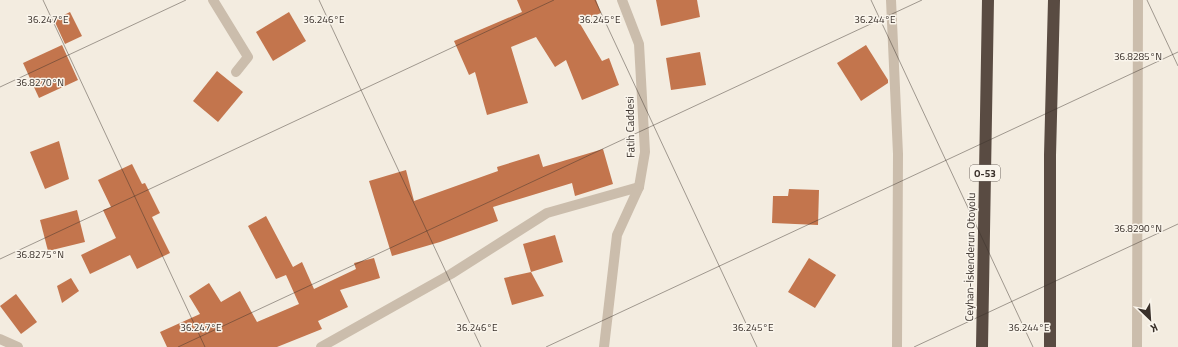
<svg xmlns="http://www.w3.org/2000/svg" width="1178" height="347" viewBox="0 0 1178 347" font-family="'Titillium Web',sans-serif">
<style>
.building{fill:#c3754d}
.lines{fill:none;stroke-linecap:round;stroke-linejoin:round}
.street{stroke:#cbbdac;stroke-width:10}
.highway{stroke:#594b42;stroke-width:12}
.ticks{fill:none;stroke:#39302a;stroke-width:1;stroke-opacity:0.45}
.labels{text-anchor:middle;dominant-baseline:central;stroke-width:3;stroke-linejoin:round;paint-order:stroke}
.shield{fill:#faf5ec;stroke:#736b64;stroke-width:1}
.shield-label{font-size:10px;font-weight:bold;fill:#39302a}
.street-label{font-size:11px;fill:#39302a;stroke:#faf5ec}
.ticks-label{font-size:10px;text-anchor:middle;fill:#39302a;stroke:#faf5ec;stroke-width:3;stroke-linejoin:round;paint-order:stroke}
</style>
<rect width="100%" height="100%" fill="#f3ece0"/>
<g class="building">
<polygon points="517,0 596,0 601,13 579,22 602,61 609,58 619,85 582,100 566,60 555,67 536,37 511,47 528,103 487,115 475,72 469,75 454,41 522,12"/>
<polygon points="656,0 697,0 700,17 661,26"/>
<polygon points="70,12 82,36 65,44 54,20"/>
<polygon points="289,12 306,41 273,61 256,32"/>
<polygon points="62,45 78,80 39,98 23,63"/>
<polygon points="866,45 888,80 888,83 861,101 837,63"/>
<polygon points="700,52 706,85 671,90 666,58"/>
<polygon points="217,71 243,92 218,122 193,101"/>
<polygon points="59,141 69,179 45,189 30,152"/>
<polygon points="603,149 613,184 575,196 572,183 493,207 498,221 440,242 392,256 369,181 406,170 414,201 498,171 497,167 539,154 543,167"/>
<polygon points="132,164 142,184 145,183 160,213 152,217 170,253 137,269 130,255 90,274 81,255 116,238 103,210 111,207 98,180"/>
<polygon points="789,189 819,190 818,225 772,223 773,196 788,196"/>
<polygon points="77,210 85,242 48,251 40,220"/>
<polygon points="266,216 293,267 302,262 314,289 356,269 354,263 374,258 380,278 340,290 348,307 318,321 322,329 277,347 167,347 160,332 200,314 189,296 209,283 221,302 240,291 257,322 299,304 286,275 276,279 248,226"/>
<polygon points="555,235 563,262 531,272 523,244"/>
<polygon points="809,258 836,275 815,308 788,292"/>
<polygon points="531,272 544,296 512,305 504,278"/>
<polygon points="71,278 79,291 62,303 57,286"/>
<polygon points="16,294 37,322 21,334 0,306"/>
</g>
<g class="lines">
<g class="street">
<polyline points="213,0 248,57 236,72"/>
<polyline points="891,0 898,154 897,347"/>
<polyline points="0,339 18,347"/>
<polyline points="321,347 451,274 547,213 639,187"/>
<polyline points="604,347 617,235 639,187 645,152 639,44 622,0"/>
<polyline points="1137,347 1138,0"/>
</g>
<g class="highway">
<polyline points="982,347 988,0"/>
<polyline points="1050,347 1050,155 1054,0"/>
</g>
</g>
<path class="ticks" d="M43,0L205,347M319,0L481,347M595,0L757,347M871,0L1033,347M1147,0L1178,66M0,87L186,0M0,259L554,0M178,347L922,0M546,347L1178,52M914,347L1178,224"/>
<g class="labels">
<rect class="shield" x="970" y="165" width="30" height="16" rx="3"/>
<g class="shield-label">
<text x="985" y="173">O-53</text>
</g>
<g class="street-label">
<text transform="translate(630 127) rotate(-91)">Fatih Caddesi</text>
<text transform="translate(970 257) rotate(-89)">Ceyhan-İskenderun Otoyolu</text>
</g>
</g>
<g class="ticks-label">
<text x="48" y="23">36.247°E</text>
<text x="324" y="23">36.246°E</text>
<text x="600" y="23">36.245°E</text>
<text x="875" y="23">36.244°E</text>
<text x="1138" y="60">36.8285°N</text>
<text x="40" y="86">36.8270°N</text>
<text x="1138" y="232">36.8290°N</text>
<text x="40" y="258">36.8275°N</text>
<text x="201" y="331">36.247°E</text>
<text x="477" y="331">36.246°E</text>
<text x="753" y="331">36.245°E</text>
<text x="1029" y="331">36.244°E</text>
</g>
<g transform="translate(1150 319) rotate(155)" stroke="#faf5ec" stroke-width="3" paint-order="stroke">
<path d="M0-3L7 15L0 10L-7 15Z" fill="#39302a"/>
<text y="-6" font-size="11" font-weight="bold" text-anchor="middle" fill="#39302a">K</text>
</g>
</svg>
